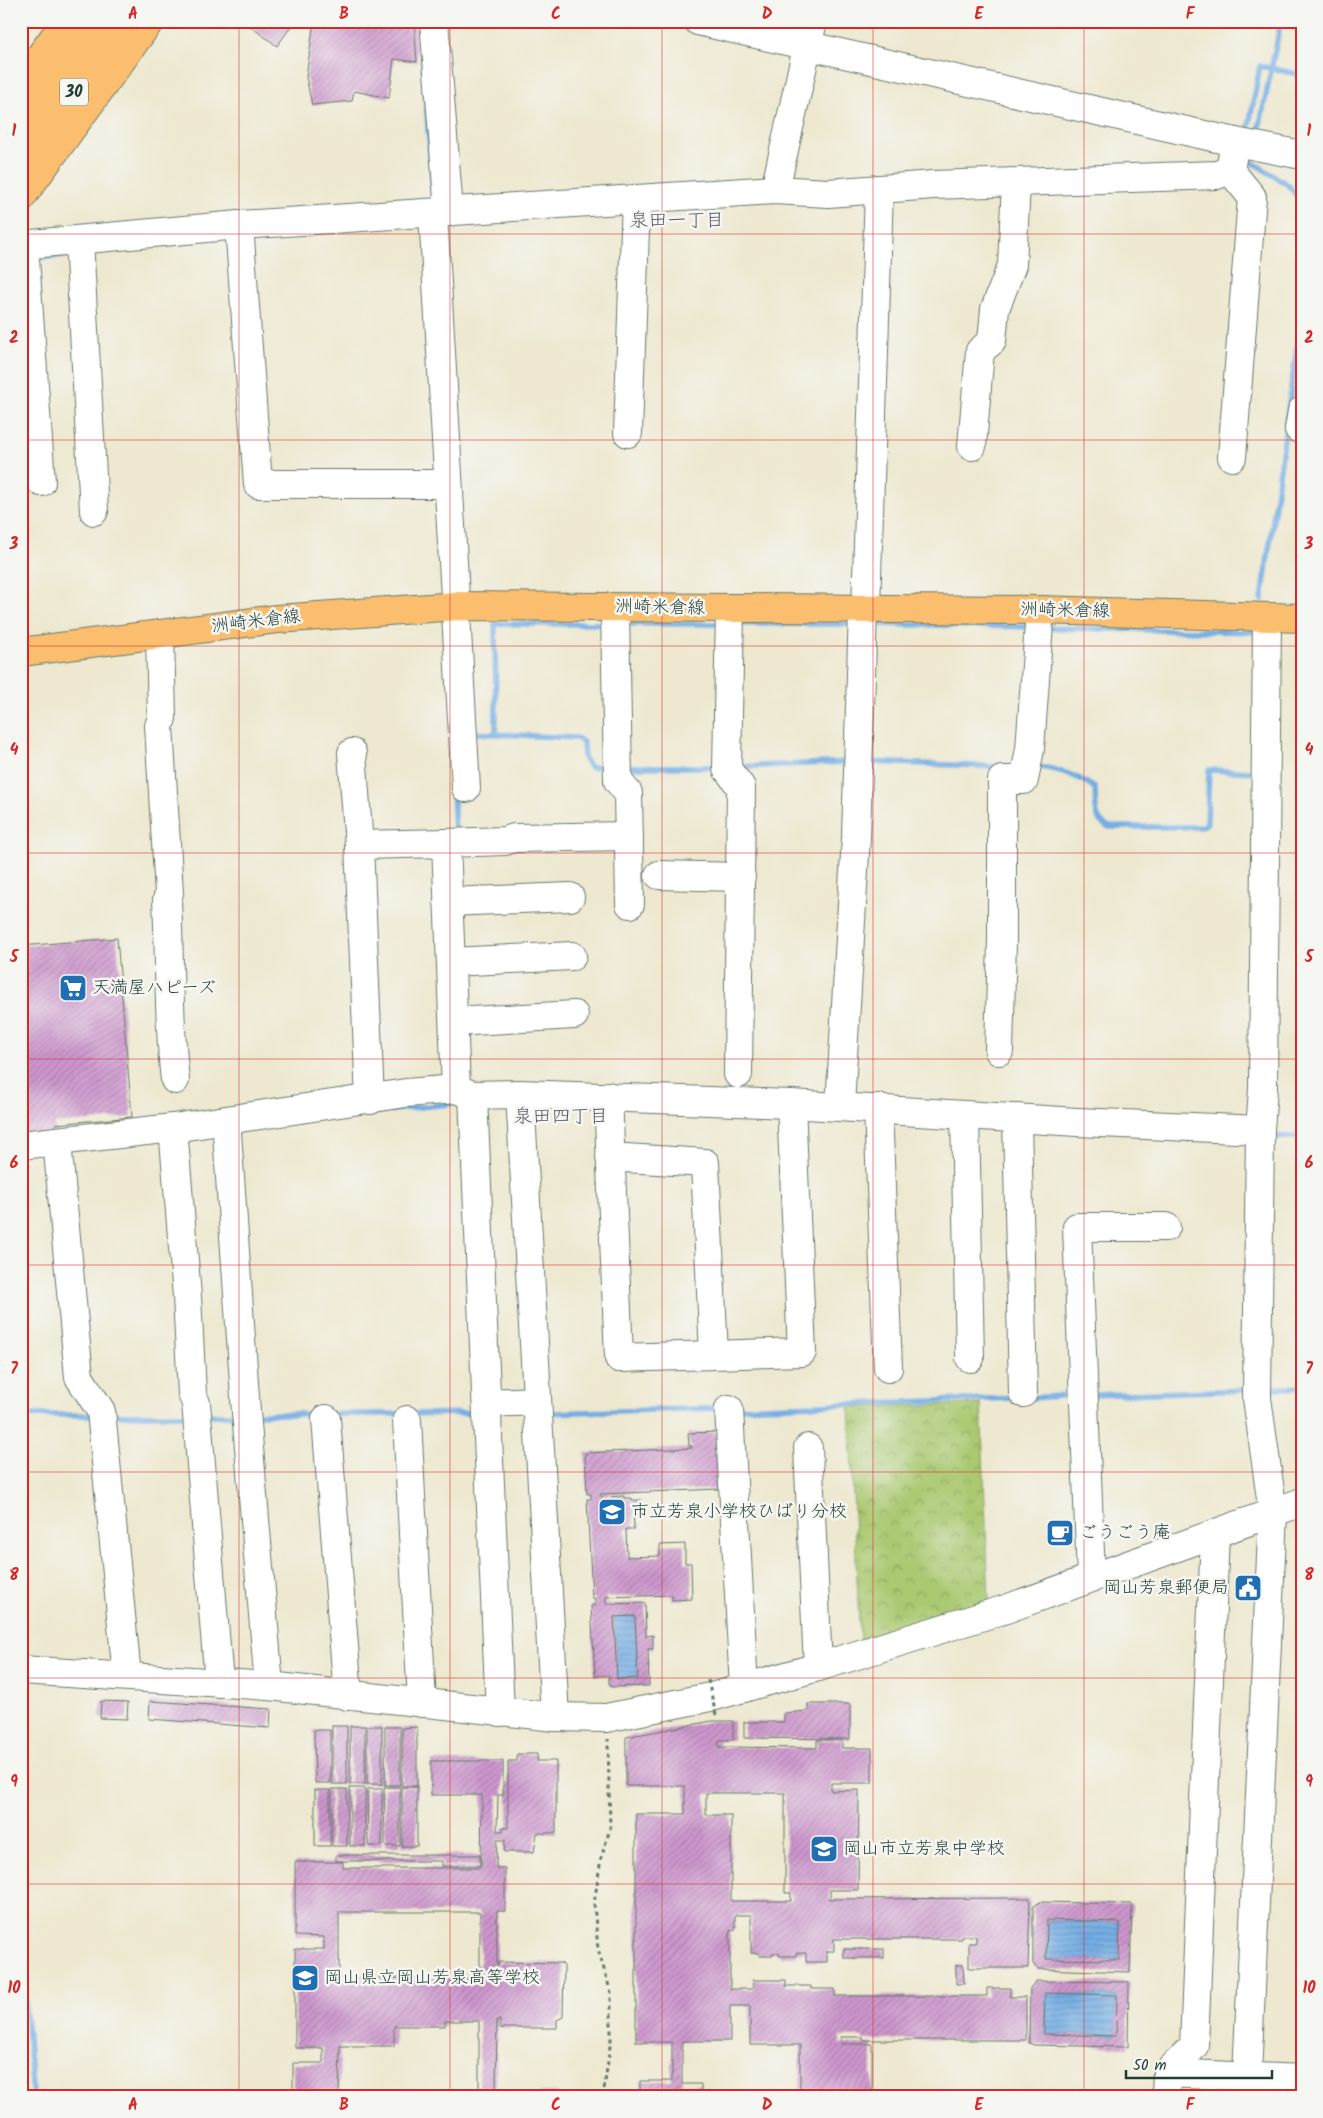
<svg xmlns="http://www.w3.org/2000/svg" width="1323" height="2118" viewBox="0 0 1323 2118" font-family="Kalam,'Klee One',sans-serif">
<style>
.park{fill:url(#park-crowns);stroke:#648352}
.water{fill:url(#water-rules);stroke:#4a758c}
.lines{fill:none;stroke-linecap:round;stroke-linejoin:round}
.stream{stroke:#74ade4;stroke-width:5.5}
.building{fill:url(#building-hatch);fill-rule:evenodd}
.minor-casing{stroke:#67796a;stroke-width:30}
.major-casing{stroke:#67796a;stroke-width:30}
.highway-casing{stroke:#67796a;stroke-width:30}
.path{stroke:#67796a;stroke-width:3;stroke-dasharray:4 4;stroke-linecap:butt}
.minor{stroke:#fff;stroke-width:28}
.major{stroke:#fbbe6e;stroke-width:28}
.highway{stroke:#fbbe6e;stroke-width:28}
.path-bridge{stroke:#67796a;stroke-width:3;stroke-dasharray:4 4;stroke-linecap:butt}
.grid{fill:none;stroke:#d62828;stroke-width:1;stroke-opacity:0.55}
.labels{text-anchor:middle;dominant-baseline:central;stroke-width:5;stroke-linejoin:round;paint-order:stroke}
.shield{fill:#f6f6f2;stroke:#60746d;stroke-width:1}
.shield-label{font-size:16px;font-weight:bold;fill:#1f3d34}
.street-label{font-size:18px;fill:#1f3d34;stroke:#f6f6f2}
.poi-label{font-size:18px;fill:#1f3d34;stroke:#f6f6f2;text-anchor:start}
.neighbourhood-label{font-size:19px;fill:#5c5c6a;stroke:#f6f6f2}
.neatline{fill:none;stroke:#d62828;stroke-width:2}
.grid-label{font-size:16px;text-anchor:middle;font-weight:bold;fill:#d62828}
</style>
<defs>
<pattern id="park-crowns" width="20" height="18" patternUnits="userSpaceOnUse" patternTransform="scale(1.25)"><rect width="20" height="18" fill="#aac971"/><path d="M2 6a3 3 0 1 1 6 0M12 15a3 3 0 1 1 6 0" fill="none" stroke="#8aa45e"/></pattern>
<pattern id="water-rules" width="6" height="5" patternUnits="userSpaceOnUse" patternTransform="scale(1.25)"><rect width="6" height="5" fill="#74ade4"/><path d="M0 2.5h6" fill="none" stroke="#5f8eba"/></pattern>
<pattern id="building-hatch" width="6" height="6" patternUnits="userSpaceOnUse" patternTransform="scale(1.25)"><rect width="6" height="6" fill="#ce97ce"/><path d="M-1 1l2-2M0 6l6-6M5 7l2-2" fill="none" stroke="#a77ca8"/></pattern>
</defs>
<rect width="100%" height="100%" fill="#f6f6f2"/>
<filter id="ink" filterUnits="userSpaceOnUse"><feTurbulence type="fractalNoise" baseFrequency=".02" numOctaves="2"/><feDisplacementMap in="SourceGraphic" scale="10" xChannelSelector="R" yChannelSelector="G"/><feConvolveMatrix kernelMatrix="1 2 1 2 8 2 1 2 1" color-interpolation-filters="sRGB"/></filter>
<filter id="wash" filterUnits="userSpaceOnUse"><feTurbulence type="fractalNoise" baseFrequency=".0096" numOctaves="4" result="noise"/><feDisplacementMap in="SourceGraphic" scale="20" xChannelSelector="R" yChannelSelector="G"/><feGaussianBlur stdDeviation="1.12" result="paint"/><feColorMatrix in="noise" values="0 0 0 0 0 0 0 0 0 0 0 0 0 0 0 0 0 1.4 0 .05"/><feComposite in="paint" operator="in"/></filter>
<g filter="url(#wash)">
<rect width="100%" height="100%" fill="#ede8cf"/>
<polygon class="park" points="981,1404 989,1602 860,1643 849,1407"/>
<g class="water">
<polygon points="635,1616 638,1678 617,1679 614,1617"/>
<polygon points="1047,1920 1120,1922 1119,1960 1046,1959"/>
<polygon points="1045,1993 1117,1995 1116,2036 1044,2034"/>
</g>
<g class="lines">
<g class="stream">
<polyline points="420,21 434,206"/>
<polyline points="1263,135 1258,134 1281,21"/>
<polyline points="1247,136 1260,66 1302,75"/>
<polyline points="1243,156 1288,185 1302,202"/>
<polyline points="33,258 74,254"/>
<polyline points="1262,600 1302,309"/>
<polyline points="626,624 719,624"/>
<polyline points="737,624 855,624"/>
<polyline points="869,624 1033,627"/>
<polyline points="1047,628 1258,632 1258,630"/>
<polyline points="475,733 577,738 583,742 584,758 590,767 610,767"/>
<polyline points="496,733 495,624 601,624"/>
<polyline points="866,762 1007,767"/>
<polyline points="624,767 720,767"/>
<polyline points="736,767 852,762"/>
<path d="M1034,767C1055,767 1078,776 1095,788C1096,803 1093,822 1109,827H1202L1207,823L1209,770L1253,772"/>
<polyline points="453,785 455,835"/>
<polyline points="373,1112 449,1104"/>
<polyline points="1268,1137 1302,1137"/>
<polyline points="1265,1389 1302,1387"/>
<polyline points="1091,1395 1248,1390"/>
<polyline points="1029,1398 1061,1396"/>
<polyline points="736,1408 1017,1398"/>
<polyline points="544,1413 722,1408"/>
<polyline points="254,1414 320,1414"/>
<polyline points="331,1414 402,1414"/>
<polyline points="411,1414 480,1413"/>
<polyline points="21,1415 92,1415"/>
<polyline points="109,1415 190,1415"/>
<polyline points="204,1415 240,1415"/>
<polyline points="21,1954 33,2097"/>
</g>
</g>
<g id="blocks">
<g class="building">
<polygon points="243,21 295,21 277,46"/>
<polygon points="314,21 414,21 417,62 394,59 389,98 354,91 352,101 312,105 306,77"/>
<polygon points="117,938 132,1117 55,1124 56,1132 21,1135 21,946"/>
<path d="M717,1432L719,1489L601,1494V1497L624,1496V1498H632V1501L641,1500V1506H633L634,1529H626L627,1557L660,1556V1545L685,1544V1563H691L692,1599L672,1600V1595L606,1597V1604L645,1603L646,1636L653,1635V1649H648L649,1686L612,1687L609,1683V1675L595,1676L591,1606L595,1605V1598H592L587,1499H591V1494H587L585,1453L692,1448V1446H689L688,1433ZM635,1616L638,1678L617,1679L614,1617Z"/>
<polygon points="101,1701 128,1702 127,1719 100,1718"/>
<polygon points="150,1701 271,1709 270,1728 149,1719"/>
<polygon points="808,1704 850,1704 850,1739 744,1738 744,1722 784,1722 784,1713 808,1711"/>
<path d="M712,1721H733V1740H719V1747L817,1748V1740H842V1748H872V1783H831V1791L859,1790L858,1890H830V1899L1030,1898L1028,1968H969V1943H976V1936H962V1939H834V1951H827V1962H806V1953H796V1956H779V1953H772V1956H759V1953H751V1915H735V1930H730V1989H753V1980H786V1986H811V1989H835V1996H987V1988H1010V1997H1026V2040H863V2037H841V2044H872V2097H800V2045H750V2006H730V2041H682V2084H701V2097H640V2081H672V2042H636V1814H685V1786H626V1737ZM706,1793H785V1893H791V1901H731V1815H706Z"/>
<rect x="332" y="1726" width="15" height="58"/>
<rect x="350" y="1726" width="15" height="58"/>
<rect x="367" y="1726" width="15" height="58"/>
<rect x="385" y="1727" width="15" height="58"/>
<polygon points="417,1727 417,1786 402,1786 402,1728"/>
<polygon points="314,1730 330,1730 330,1783 315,1783"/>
<path d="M517,1754H537V1761H556V1833H537L534,1852H504L505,1840H497L496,1868H505V1911H497V1965H499V1962L561,1963L564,1966L563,2017L557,2020V2028H500V2020H497L496,2091H494V2097H479V2021H445V2026H394V2046H340L339,2095L410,2097H293V2063H323V2048H295V1949H324V1937L295,1936V1862H343V1868H479L481,1865L482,1795H431V1761H503V1795H498L497,1831H503V1827L508,1828V1761H517ZM339,1912H480V1978H339Z"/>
<polygon points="384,1787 400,1787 400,1846 385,1846"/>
<rect x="402" y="1787" width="15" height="59"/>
<rect x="350" y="1788" width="15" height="58"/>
<rect x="332" y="1789" width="15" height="57"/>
<polygon points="367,1789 382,1789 382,1846 368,1846"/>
<rect x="315" y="1790" width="15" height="56"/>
<polygon points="336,1855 480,1855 480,1864 478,1866 442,1866 442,1861 336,1861"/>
<path d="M1040,1902L1132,1904L1130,1972L1038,1969L1033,1964V1907ZM1047,1920L1120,1922L1119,1960L1046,1959Z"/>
<rect x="844" y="1949" width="40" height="9"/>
<polygon points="956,1965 963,1965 964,1984 956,1984"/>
<path d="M1036,1981L1129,1982L1128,2047L1034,2045L1029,2043L1030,1988ZM1045,1993L1117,1995L1116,2036L1044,2034Z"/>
<rect x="540" y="2092" width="17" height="5"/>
</g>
</g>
</g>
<g filter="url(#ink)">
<use href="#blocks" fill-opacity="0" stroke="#67796a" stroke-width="1"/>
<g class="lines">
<defs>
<g id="minor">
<polyline points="434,21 449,212"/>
<polyline points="698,21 1235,142 1302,155"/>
<polyline points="1230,170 1252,197 1232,457"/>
<polyline points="775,190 813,21"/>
<polyline points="433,213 466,788"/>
<polyline points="239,225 258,484 448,484"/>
<polyline points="79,240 94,511"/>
<polyline points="21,245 239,225 775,190 828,193 933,185 1217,175 1230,170 1235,142"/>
<polyline points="24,245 41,482"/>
<polyline points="1302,411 1299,429 1302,429"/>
<polyline points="628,433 636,199"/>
<polyline points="972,446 980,351 992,341 995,309 1012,265 1016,183"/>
<polyline points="615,608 618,781 628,793 630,904"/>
<polyline points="730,609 727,769 741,787 738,1074"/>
<polyline points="866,609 879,189"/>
<path d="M160,634L162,718L159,726L169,893L167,900C170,960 168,1020 175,1080"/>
<polyline points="352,753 359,845"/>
<polyline points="446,843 505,841 514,838 629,836"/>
<polyline points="659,875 741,877"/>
<polyline points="448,902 570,897"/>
<polyline points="451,962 572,956"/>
<polyline points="454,1022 574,1015"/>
<polyline points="999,1051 1002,941 1002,780 1024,780 1030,749 1040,610"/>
<polyline points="520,1094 555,1717"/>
<polyline points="473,1095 500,1712"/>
<polyline points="608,1096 619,1358 714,1355 705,1163 610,1157"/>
<polyline points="370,1100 359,845 446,843 456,1089"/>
<polyline points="840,1106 856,837 863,609"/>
<polyline points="878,1108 888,1368"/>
<polyline points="965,1115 970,1358"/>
<polyline points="1017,1118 1023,1393"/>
<polyline points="173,1128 187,1296 192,1394 196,1403 219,1683"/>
<polyline points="227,1133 246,1412 269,1686"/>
<polyline points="57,1141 79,1377 101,1411 127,1676"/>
<polyline points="21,1145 173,1128 406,1093 456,1089 473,1095 520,1094 791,1104 1077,1122 1260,1130 1263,1089 1267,617"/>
<polyline points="714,1355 802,1352 791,1104"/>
<polyline points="488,1403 537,1401"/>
<polyline points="729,1409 744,1688"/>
<polyline points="326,1419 348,1696"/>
<polyline points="407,1420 422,1703"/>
<polyline points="808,1448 818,1667"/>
<polyline points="1091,1577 1077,1227 1166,1227"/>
<polyline points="21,1670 269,1686 555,1717 606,1718 715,1696 818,1667 1006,1609 1302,1502"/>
<polyline points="1167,2073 1302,2079"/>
<polyline points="1166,2097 1167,2073 1194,2046 1215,1534"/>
<polyline points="1246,2097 1273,1513 1257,1398 1260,1130"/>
</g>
<polyline id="major" points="21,652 277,619 457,606 1040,610 1302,618"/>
<g id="highway">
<polyline points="21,82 66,21"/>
<polyline points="21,121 96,21"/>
<polyline points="21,164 127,21"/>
<polyline points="21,198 150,21"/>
</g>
</defs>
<use href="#minor" class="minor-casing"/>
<use href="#major" class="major-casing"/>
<use href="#highway" class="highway-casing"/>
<polyline class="path" points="603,2097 611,2039 611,1993 598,1949 594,1904 601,1858 610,1829 608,1739"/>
<use href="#minor" class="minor"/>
<use href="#major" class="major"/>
<use href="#highway" class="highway"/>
<polyline class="path-bridge" points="708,1680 716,1715"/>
</g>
</g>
<path class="grid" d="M239,21V2097M450,21V2097M662,21V2097M873,21V2097M1084,21V2097M21,234H1302M21,440H1302M21,646H1302M21,853H1302M21,1059H1302M21,1265H1302M21,1472H1302M21,1678H1302M21,1884H1302"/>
<defs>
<symbol id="supermarket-square" viewBox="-11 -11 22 22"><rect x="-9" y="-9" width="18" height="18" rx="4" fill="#1f6fb2" stroke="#f6f6f2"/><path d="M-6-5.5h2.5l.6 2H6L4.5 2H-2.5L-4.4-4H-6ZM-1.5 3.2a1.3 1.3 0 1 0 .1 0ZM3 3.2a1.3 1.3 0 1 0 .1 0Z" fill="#fff"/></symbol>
<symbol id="school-square" viewBox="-11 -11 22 22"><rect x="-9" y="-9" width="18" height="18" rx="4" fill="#1f6fb2" stroke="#f6f6f2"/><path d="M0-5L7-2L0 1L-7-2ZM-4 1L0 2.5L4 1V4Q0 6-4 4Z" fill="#fff"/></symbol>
<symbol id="cafe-square" viewBox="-11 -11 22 22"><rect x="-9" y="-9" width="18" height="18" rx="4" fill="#1f6fb2" stroke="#f6f6f2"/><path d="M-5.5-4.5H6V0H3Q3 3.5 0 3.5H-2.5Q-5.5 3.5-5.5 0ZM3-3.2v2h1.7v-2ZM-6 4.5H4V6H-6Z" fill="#fff"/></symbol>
<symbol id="civic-square" viewBox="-11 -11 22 22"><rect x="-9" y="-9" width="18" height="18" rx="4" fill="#1f6fb2" stroke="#f6f6f2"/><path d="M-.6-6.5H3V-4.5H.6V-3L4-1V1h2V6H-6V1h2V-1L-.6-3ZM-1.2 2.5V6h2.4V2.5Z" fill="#fff"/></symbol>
</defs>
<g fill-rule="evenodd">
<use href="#supermarket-square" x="57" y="972" width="32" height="32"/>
<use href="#school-square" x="596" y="1496" width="32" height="32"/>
<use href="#cafe-square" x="1044" y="1517" width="32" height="32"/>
<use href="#civic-square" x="1232" y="1572" width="32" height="32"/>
<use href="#school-square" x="808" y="1833" width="32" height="32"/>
<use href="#school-square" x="289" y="1962" width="32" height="32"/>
</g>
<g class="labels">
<rect class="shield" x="60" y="78.5" width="28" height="27" rx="4"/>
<g class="shield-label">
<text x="74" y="92">30</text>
</g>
<g class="street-label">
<text transform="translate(660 608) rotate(1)">洲崎米倉線</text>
<text transform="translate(1065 611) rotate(1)">洲崎米倉線</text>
<text transform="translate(256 622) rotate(-7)">洲崎米倉線</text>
</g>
<g class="poi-label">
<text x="92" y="988">天満屋ハピーズ</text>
<text x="631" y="1512">市立芳泉小学校ひばり分校</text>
<text x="1079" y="1533">ごうごう庵</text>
<text x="1229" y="1588" text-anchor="end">岡山芳泉郵便局</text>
<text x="843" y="1849">岡山市立芳泉中学校</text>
<text x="324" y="1978">岡山県立岡山芳泉高等学校</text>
</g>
<g class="neighbourhood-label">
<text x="677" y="221">泉田一丁目</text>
<text x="561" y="1117">泉田四丁目</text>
</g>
</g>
<rect width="1323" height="2118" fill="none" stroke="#f6f6f2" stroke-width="55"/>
<path d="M1126 2070v8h146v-8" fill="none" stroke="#1f3d34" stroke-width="2.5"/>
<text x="1133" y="2070" font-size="15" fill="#1f3d34" stroke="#f6f6f2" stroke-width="4" paint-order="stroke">50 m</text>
<rect x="28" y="28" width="1268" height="2062" class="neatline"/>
<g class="grid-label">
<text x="133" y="19">A</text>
<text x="344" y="19">B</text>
<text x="556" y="19">C</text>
<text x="767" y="19">D</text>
<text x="979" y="19">E</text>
<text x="1190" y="19">F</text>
<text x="14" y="136">1</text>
<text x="1309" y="136">1</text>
<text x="14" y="343">2</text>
<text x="1309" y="343">2</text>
<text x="14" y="549">3</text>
<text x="1309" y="549">3</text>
<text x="14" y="755">4</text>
<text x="1309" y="755">4</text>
<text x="14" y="962">5</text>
<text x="1309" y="962">5</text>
<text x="14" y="1168">6</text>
<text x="1309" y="1168">6</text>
<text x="14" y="1374">7</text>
<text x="1309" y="1374">7</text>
<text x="14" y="1580">8</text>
<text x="1309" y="1580">8</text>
<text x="14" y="1787">9</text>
<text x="1309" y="1787">9</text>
<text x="14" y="1993">10</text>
<text x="1309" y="1993">10</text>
<text x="133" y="2110">A</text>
<text x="344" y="2110">B</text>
<text x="556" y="2110">C</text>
<text x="767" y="2110">D</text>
<text x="979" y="2110">E</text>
<text x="1190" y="2110">F</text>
</g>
</svg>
